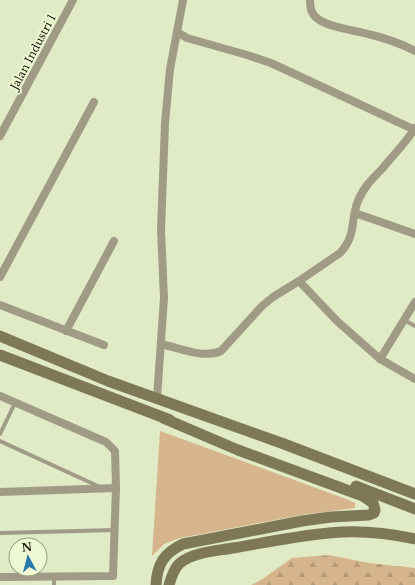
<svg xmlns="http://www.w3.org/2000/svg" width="415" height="585" viewBox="0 0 415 585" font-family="'Libre Baskerville',serif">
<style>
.green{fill:#d6b58c}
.forest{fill:url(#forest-firs)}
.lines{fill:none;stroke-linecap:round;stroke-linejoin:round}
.lane{stroke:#a09b85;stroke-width:4}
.street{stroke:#a09b85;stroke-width:8}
.secondary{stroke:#7f7857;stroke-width:11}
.labels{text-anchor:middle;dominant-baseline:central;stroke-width:4;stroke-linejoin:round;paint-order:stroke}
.street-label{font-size:11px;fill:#161a0d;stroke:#eef8d3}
</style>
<defs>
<pattern id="forest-firs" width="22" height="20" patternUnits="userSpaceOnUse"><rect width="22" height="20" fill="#d6b58c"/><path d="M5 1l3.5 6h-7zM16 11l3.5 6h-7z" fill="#b79b78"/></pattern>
</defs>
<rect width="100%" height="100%" fill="#e0ebc6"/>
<polygon class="green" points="160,431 346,499 355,503 355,508 301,515 180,538 164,544 152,556"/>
<polygon class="forest" points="329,555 369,563 415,568 415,585 251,585 261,580 292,558"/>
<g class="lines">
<g class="lane">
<polyline points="404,320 415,326"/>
<polyline points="0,434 15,403"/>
<polyline points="0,441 100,487"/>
<polyline points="0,533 115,530"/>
<polyline points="54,577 54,585"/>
</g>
<g class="street">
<path d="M310,0C310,8 311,14 318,19C330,28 354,30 368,34C385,38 400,43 415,51"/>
<polyline points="177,32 187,38 247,55 271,63 415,130"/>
<path d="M415,128C406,143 393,155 382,169C372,179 363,188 358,201C350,220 357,235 340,253L299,281L337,321L380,359L415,379"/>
<polyline points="0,136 73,0"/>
<polyline points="355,213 415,234"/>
<polyline points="0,277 94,102"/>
<polyline points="0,305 104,345"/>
<polyline points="66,331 114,241"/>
<path d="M161,344C180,348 203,359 221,351L262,306L273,297L299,281"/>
<polyline points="380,359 415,302"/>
<polyline points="0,396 106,442 115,451 116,488"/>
<polyline points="157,398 164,298 161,230 165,123 170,69 183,0"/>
<polyline points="0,492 116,488 113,576 0,577"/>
</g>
<g class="secondary">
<polyline points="0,336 108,381 284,444 415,494"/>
<polyline points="0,355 170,420"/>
<polyline points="356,486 415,509"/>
<path d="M156,585C157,564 164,553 183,544L302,521L331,517L369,515L374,513L375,510L373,503L363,496L238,450L163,418"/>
<path d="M169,585C171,578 174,568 180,563C194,552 216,551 233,548C269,542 305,534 342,532C366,531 392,534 415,539"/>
</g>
</g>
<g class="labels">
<g class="street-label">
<text transform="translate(33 52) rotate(-62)">Jalan Industri 1</text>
</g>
</g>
<g transform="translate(28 557) rotate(353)"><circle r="19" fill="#eef8d3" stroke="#989f84"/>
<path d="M0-3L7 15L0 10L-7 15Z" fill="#2a7aab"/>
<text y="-6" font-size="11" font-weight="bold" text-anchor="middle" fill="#161a0d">N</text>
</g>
</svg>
